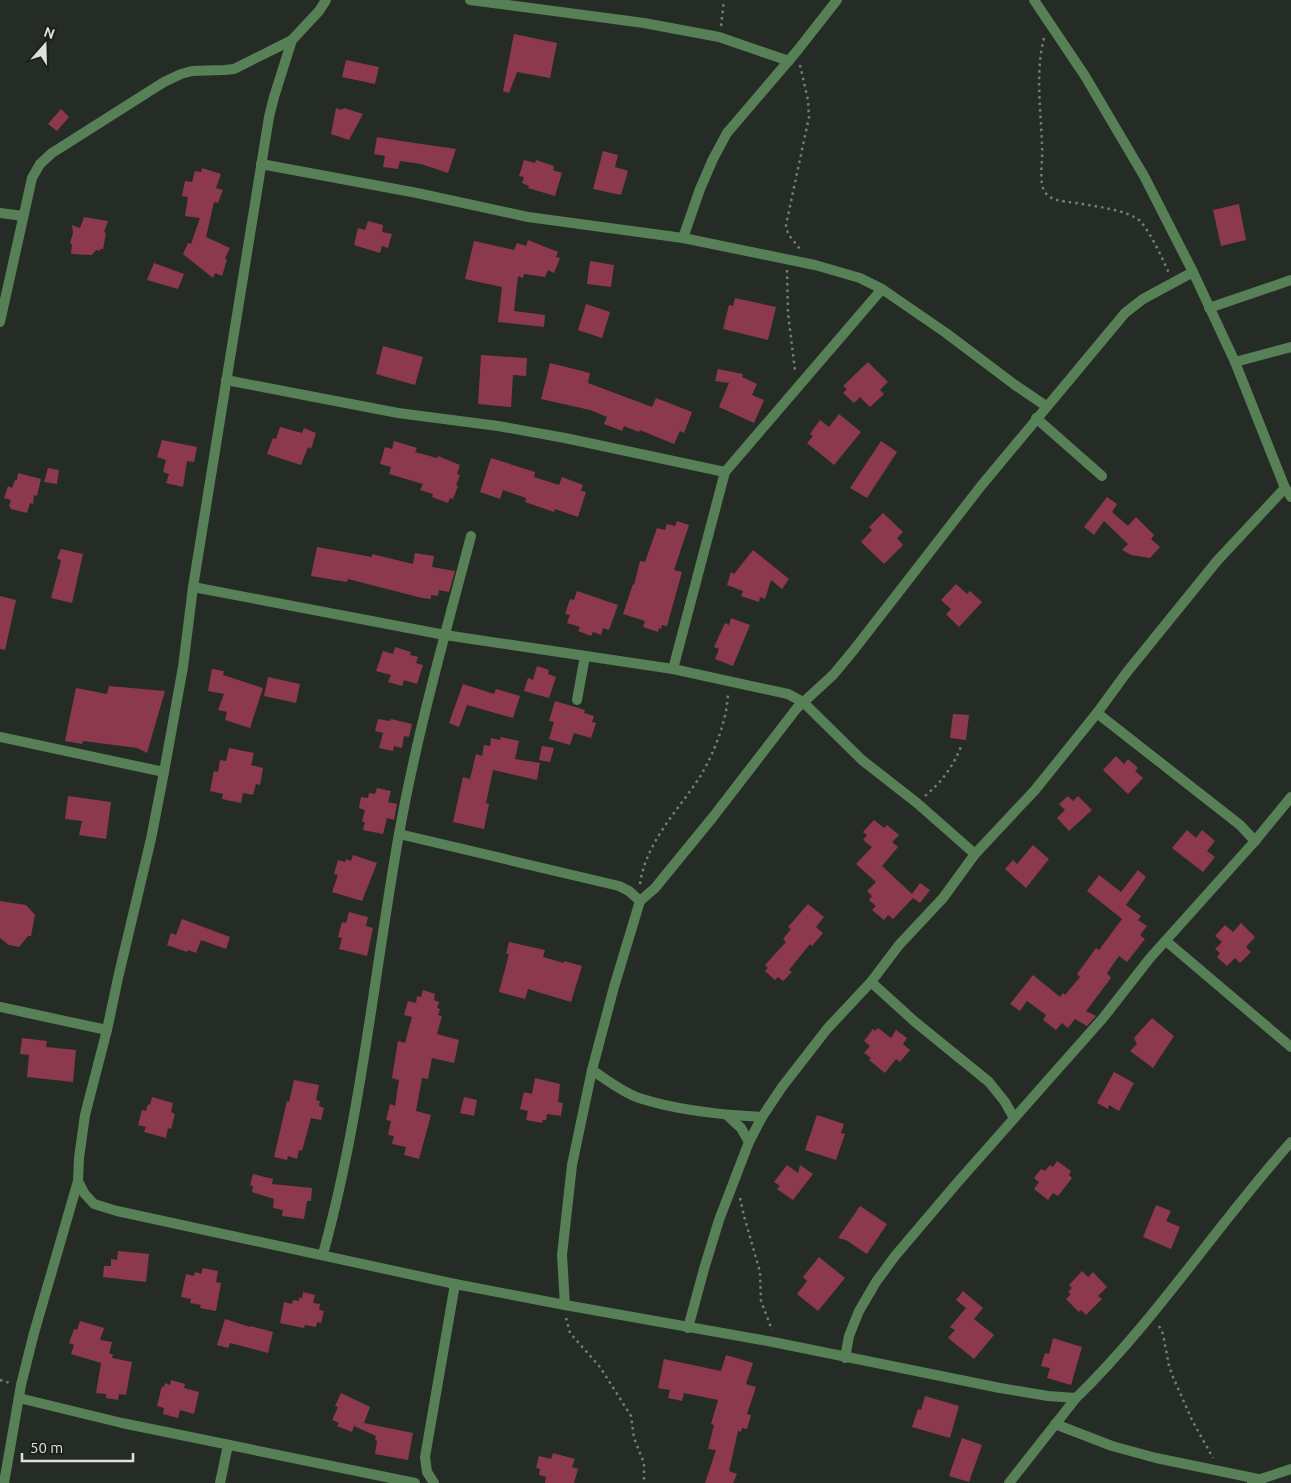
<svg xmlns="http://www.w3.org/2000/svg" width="1291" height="1483" viewBox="0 0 1291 1483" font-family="Ubuntu,sans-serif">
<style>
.building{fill:#8c394e}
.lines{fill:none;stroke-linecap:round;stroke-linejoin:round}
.path{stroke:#767c76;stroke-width:2.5;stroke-dasharray:2.5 4;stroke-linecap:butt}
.street{stroke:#578057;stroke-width:10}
</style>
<rect width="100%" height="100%" fill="#252c25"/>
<g class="building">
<polygon points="514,34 557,43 550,78 517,72 509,93 503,91"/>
<polygon points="346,60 379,67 375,84 342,77"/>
<polygon points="336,108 341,110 344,108 363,114 349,140 331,134"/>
<polygon points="61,109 69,117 57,131 48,124"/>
<polygon points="377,137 401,141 456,149 448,173 421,164 400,161 398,169 383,167 385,156 374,154"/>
<polygon points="603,151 618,155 615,167 628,171 621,195 593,189"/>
<polygon points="524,160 535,163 536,160 554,166 553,170 562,173 555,196 528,188 529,186 522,183 524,177 519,176"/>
<polygon points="202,168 221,174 216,188 223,190 218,203 214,202 206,237 230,248 225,258 227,260 222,276 215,273 213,278 183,254 188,243 191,244 200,218 185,216 188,197 182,196 185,181 192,182 195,171 201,172"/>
<polygon points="1239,204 1246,240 1221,246 1213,210"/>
<polygon points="84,217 108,221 104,232 106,233 103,249 100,249 100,251 96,250 92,255 71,254 72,244 70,243 73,233 72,225 80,228"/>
<polygon points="368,221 383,225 382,232 392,234 388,248 382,246 380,253 354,245 358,228 365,230"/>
<polygon points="528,240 558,252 556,257 560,258 554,273 548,270 545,277 524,274 523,278 518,276 514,311 545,315 544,327 498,322 502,287 465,279 474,241 514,250 517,243 526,246"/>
<polygon points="590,261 614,265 611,287 587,284"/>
<polygon points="154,263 184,274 178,289 147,280"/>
<polygon points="735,298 776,307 768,340 723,329 729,305 733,306"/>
<polygon points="586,304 610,312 602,338 578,330"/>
<polygon points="383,346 423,357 415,385 376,374"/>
<polygon points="481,355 527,358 526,376 513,375 511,407 478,404"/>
<polygon points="868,362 888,382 880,390 884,394 870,407 860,397 854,403 843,393 847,389 843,386"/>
<polygon points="550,363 590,373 588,383 652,407 656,398 692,412 684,433 680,431 674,444 640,430 639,432 624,426 622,431 604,424 607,417 590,410 541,399"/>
<polygon points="718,369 743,374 742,377 757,384 752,395 764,400 754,423 719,407 729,383 715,381"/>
<polygon points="839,414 861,432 834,465 807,443 813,436 810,434 820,420 829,427"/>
<polygon points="280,427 302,433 304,428 316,433 311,449 308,447 301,465 267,454 273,438 276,439"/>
<polygon points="162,440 197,447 194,462 187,461 183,487 166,483 169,474 163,472 166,460 157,457"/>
<polygon points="394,441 417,448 415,452 437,458 438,456 460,465 457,474 460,475 456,485 458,486 453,499 450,498 448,503 432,497 433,494 420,490 423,484 389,474 391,467 380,464 385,447 392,449"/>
<polygon points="881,441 897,452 867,498 850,488"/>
<polygon points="491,458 535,472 534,477 559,485 562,477 583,485 581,491 586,492 578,517 555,509 554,512 525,502 526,498 503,490 500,499 480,492"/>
<polygon points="48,468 59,470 57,484 44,482"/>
<polygon points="18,473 41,479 37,496 34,495 33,504 30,503 27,513 11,509 9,506 11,500 4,498 8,486 12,488 15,480 17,480"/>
<polygon points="1107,497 1117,504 1112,512 1128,526 1136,517 1154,535 1151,539 1160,547 1150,558 1131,555 1122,550 1128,544 1104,521 1094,535 1084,527"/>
<polygon points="883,513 903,532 897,538 903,545 884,564 861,542 872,530 869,527"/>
<polygon points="677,521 689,525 674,570 682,572 667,626 662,625 661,629 659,628 658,632 643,627 645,621 623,614 633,584 634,585 640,561 645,562 657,528 665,530 667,524 675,526"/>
<polygon points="317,547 372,557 372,554 413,564 415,553 434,556 432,567 455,571 449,592 439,590 438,596 431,595 431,599 422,598 348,579 347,582 311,576"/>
<polygon points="61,549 83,554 72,603 51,598 61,561 57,558"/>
<polygon points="753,550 789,579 782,589 771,580 765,599 760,597 759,602 741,596 743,591 727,585 731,572 734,574"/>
<polygon points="956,584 967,594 970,591 982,602 959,627 946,614 951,609 941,600"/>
<polygon points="577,591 618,605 609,630 603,628 601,635 593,632 591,636 578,631 580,627 567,623 570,615 565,614 570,599 574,600"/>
<polygon points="0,596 16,600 5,650 0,649"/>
<polygon points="731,618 750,625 733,666 715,659 719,649 714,647 725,623 729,625"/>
<polygon points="395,647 411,652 410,655 418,657 416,663 423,665 417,684 404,680 402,686 388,682 391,675 376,671 383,651 393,654"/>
<polygon points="537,666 549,670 548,674 556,677 549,698 524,691 528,678 533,680"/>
<polygon points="212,669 224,671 223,675 263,688 250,728 225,720 227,712 218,710 224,694 208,691"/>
<polygon points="268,677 300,684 296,703 264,696"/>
<polygon points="463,684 494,694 496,689 520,696 513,718 467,705 459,727 449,723"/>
<polygon points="109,686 165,691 147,753 137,748 83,741 82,744 65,741 76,688 107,694"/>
<polygon points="555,701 585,710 584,713 594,716 592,722 596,723 591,738 574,733 570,745 549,739 554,722 549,721"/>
<polygon points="953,714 969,715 966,740 950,738"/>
<polygon points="378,719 390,721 391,719 412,724 409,737 404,736 402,748 394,746 393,751 379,748 383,733 375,731"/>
<polygon points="501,737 519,741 515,759 540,763 537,780 493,770 486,803 489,804 484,829 453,822 463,777 470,779 476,754 482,756 484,745 490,746 491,738 500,740"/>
<polygon points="542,746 554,748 550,762 539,760"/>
<polygon points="229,748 254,753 251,765 263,768 260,785 256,784 253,795 243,793 241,803 222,799 223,794 210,791 214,771 218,772 220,760 226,761"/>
<polygon points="1116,756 1124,764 1128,759 1138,768 1135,771 1143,778 1128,794 1103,770"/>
<polygon points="377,788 391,791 388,802 397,804 394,820 387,818 383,834 363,830 365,822 362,822 365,810 359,808 361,797 368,798 369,793 375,794"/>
<polygon points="68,796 111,802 106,839 79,835 82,821 65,819"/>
<polygon points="1068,796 1073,801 1078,796 1092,810 1069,831 1057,818 1065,810 1059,804"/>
<polygon points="874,820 884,828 887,825 899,835 892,842 898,847 882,866 912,894 920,883 930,890 920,903 913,898 893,919 888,915 884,920 872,910 876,906 869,900 872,896 867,891 876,882 856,864 872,847 863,840 867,835 863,832"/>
<polygon points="1187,830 1196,838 1202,830 1215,841 1207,851 1215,857 1203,872 1172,848"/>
<polygon points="1033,845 1049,859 1026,888 1005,869 1013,860 1017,864"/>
<polygon points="353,855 377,863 362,901 332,892 338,875 334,874 338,860 345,862 346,859 351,861"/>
<polygon points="1138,870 1146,877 1126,905 1141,916 1138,920 1147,926 1140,935 1145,939 1127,962 1119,956 1107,973 1111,978 1086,1011 1096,1016 1087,1026 1075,1019 1068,1028 1062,1023 1056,1030 1043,1020 1046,1015 1027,1001 1020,1011 1010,1004 1033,975 1060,997 1063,993 1065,995 1080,977 1077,974 1096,948 1099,950 1122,919 1087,891 1099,875 1121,892"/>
<polygon points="0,901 26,905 35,915 31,936 28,936 19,947 9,945 0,938"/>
<polygon points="808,904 824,917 816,927 823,933 812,946 810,944 789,970 792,972 783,981 778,977 775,980 765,971 768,968 765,965 786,942 783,939 791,929 788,927"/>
<polygon points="349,912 368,917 366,926 373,928 367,956 339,949 342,938 338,937 342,922 346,923"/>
<polygon points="182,919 230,937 226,949 201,940 196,953 188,950 187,952 167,945 171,933 176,935"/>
<polygon points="1241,923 1255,937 1246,947 1251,952 1240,963 1235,958 1227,966 1217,957 1220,953 1215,949 1222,942 1215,936 1225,925 1233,932"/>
<polygon points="509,942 545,950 543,957 564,963 564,961 582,966 571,1002 528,989 525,999 499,992 509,954 506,954"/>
<polygon points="423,990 435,994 434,1000 439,1002 437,1008 440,1009 438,1015 442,1016 437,1034 459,1040 454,1063 432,1058 428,1079 422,1078 416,1111 431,1115 419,1159 404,1155 406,1147 392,1144 394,1136 388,1135 391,1121 386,1120 390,1104 395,1106 399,1080 392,1078 398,1041 405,1043 412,1017 404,1015 408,1001 416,1003 417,996 421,997"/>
<polygon points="1152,1018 1174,1036 1153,1068 1130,1051 1137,1044 1134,1038"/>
<polygon points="878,1028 891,1038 896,1030 907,1038 903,1044 910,1050 900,1062 896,1059 885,1073 869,1060 871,1058 864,1053 870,1046 864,1041 873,1029 875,1031"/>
<polygon points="22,1038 47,1041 46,1047 76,1050 73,1082 27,1077 29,1055 20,1054"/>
<polygon points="1114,1072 1134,1083 1119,1111 1109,1105 1108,1109 1097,1103"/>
<polygon points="535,1078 560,1084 558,1102 563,1103 561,1116 547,1114 546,1120 543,1120 542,1123 526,1120 528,1111 520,1109 524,1092 532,1094"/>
<polygon points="294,1080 319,1085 316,1100 320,1101 319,1106 324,1108 321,1120 311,1118 302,1151 299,1150 297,1159 288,1156 287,1160 274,1157 287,1101 289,1102"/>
<polygon points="152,1097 173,1103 171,1112 175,1114 171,1129 168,1128 166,1138 144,1132 146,1127 138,1125 142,1110 146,1111 148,1104 150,1105"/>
<polygon points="464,1097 477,1100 474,1116 460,1113"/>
<polygon points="817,1115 844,1124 841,1133 845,1134 836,1160 805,1150"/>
<polygon points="1057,1161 1071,1171 1069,1175 1072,1178 1058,1196 1053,1193 1048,1200 1034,1189 1039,1182 1034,1178 1041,1169 1045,1171 1050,1165 1053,1167"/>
<polygon points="787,1165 798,1173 800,1165 813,1174 793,1200 777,1189 780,1186 774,1182"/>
<polygon points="253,1174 273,1179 272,1184 312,1188 311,1201 307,1201 304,1219 282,1216 283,1210 273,1208 274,1199 252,1192 253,1186 250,1185"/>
<polygon points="1156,1205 1171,1211 1166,1221 1180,1227 1171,1249 1143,1237"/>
<polygon points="860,1206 887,1224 867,1254 846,1240 838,1238"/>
<polygon points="118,1251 149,1254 146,1282 103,1277 104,1266 111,1266 111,1259 117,1260"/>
<polygon points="819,1257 845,1278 818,1311 797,1294 807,1281 803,1277"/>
<polygon points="203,1268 218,1271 216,1282 221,1283 216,1311 200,1308 201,1305 190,1303 191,1299 181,1297 186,1274 194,1276 195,1272 201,1274"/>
<polygon points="1082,1271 1088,1277 1093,1272 1107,1287 1098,1296 1102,1299 1086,1315 1081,1310 1079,1312 1066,1299 1071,1294 1068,1292 1072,1288 1069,1285"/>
<polygon points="963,1291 983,1308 974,1319 994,1335 974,1359 948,1338 955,1330 950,1327 966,1308 956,1300"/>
<polygon points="303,1292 315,1295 313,1303 320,1304 319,1310 324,1311 321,1323 317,1322 316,1327 305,1325 304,1328 280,1323 284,1302 292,1304 293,1300 299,1301 299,1298 302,1298"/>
<polygon points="225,1319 250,1327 250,1326 273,1332 268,1353 230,1343 228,1348 217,1345"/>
<polygon points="80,1321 104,1328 100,1340 112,1342 109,1354 113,1354 112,1358 132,1362 126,1395 119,1394 118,1400 106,1398 106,1394 96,1393 101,1363 71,1354 74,1345 69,1343 74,1329 77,1330"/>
<polygon points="1053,1338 1082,1347 1071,1385 1047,1378 1050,1368 1041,1366 1045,1353 1049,1354"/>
<polygon points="726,1355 753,1363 746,1384 756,1387 747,1414 751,1415 747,1429 742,1428 741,1432 738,1431 729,1471 737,1474 733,1483 705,1483 716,1450 708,1449 714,1425 711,1424 718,1400 684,1393 682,1401 668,1398 670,1390 658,1388 664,1359 721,1371"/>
<polygon points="171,1380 185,1384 184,1388 199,1392 194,1414 180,1410 178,1418 163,1414 164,1408 157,1406 162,1386 164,1387 165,1383 170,1385"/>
<polygon points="341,1393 370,1407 364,1423 413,1433 408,1460 375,1454 377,1441 375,1440 376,1436 354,1426 352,1432 337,1426 339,1423 332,1420 338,1407 335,1406"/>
<polygon points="925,1396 959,1406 950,1438 912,1427 918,1409 921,1410"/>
<polygon points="962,1438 982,1445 969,1482 949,1476"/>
<polygon points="553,1453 575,1459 572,1467 578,1469 574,1483 545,1483 546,1477 539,1475 540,1469 536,1468 539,1456 551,1459"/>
</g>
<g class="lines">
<g class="path">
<polyline points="721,26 724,0"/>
<path d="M1044,38C1035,73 1041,110 1042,146C1043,158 1040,172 1042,184C1043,193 1049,198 1057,200C1076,204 1129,208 1141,222C1153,237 1161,256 1169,273"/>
<polyline points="800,65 808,100 809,117 786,225 788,234 800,249"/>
<polyline points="787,270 788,313 795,371"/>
<path d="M925,796C943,781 954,765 962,744"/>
<path d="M640,884C646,841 679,810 701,775C714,753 728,718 728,692"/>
<polyline points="740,1198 744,1216 760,1272 761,1301 772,1330"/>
<polyline points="566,1318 570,1333 600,1367 631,1416 634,1438 644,1463 644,1483"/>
<polyline points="1159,1326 1163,1334 1169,1366 1173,1377 1192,1420 1213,1458"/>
<polyline points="0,1380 10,1383"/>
</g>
<g class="street">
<path d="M326,0L319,11L292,40L274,97L269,117L193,587L183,667L164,772L151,839L118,978L107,1030L85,1115L79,1158L78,1181L84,1193L94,1204L117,1211L455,1284L565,1305L773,1342L1000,1388L1048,1396L1076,1398C1156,1320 1217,1225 1291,1142"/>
<polyline points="470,0 644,23 719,37 789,61"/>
<polyline points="1034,0 1085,76 1144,176 1193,272 1235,362 1285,488 1291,497"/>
<polyline points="261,164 417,193 528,217 683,238 815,265 860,278 882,289 946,333 1015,385 1046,406"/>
<polyline points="0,213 23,216"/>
<polyline points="683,238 700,189 713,159 727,133 797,51 837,0"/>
<polyline points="1209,308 1291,280"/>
<polyline points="0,322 32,178 40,164 52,153 164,82 181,74 192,71 224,70 234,69 292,40"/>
<polyline points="1235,362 1291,347"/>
<polyline points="226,380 398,413 498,426 565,438 725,472"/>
<polyline points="1036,418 1102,476"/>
<polyline points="193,587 445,635 673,669 788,694 803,702 862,760 917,803 975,854"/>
<polyline points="673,669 725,472 882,289"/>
<polyline points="577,700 585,656"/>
<polyline points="1097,713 1240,825 1255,841"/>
<polyline points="0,737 164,772"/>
<polyline points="399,834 619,886 629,891 640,901"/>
<polyline points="1166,941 1291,1047"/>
<polyline points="871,982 914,1021 989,1082 1005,1102 1014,1118"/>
<polyline points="0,1007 107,1030"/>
<path d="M592,1070C607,1080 622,1092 639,1098C676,1110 723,1115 762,1117"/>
<polyline points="727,1115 741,1128 749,1142"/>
<path d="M323,1254C361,1117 374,974 399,834C417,733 445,635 471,536"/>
<polyline points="565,1305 562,1255 572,1165 592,1070 614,987 640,901 655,888 713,817 797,708 833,675 853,651 981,486 1125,313 1143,299 1193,272"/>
<polyline points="688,1328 704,1269 719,1220 749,1142 762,1117 782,1087 827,1029 871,982 899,945 943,898 975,854 1035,790 1097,713 1127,672 1217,561 1285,488"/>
<polyline points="845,1358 849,1336 859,1311 876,1282 895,1256 957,1183 1103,1018 1150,958 1255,841 1291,797"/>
<polyline points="19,1398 122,1423 415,1483"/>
<polyline points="1055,1424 1112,1446 1156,1458 1258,1479"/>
<polyline points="1252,1482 1291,1469"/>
<polyline points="4,1483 21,1385 34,1333 78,1181"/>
<polyline points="220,1483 228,1445"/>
<polyline points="434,1483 427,1472 425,1457 455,1284"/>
<polyline points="1009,1483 1076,1398"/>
</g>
</g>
<g transform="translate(45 45) rotate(20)" stroke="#1b221b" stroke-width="4" paint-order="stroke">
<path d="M0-4L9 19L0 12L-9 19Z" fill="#dde2dd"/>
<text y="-8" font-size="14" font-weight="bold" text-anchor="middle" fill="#dde2dd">N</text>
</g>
<path d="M22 1453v8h111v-8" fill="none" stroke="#dde2dd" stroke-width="2.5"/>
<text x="30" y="1453" font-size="15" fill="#dde2dd" stroke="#1b221b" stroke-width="4" paint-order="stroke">50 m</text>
</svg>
